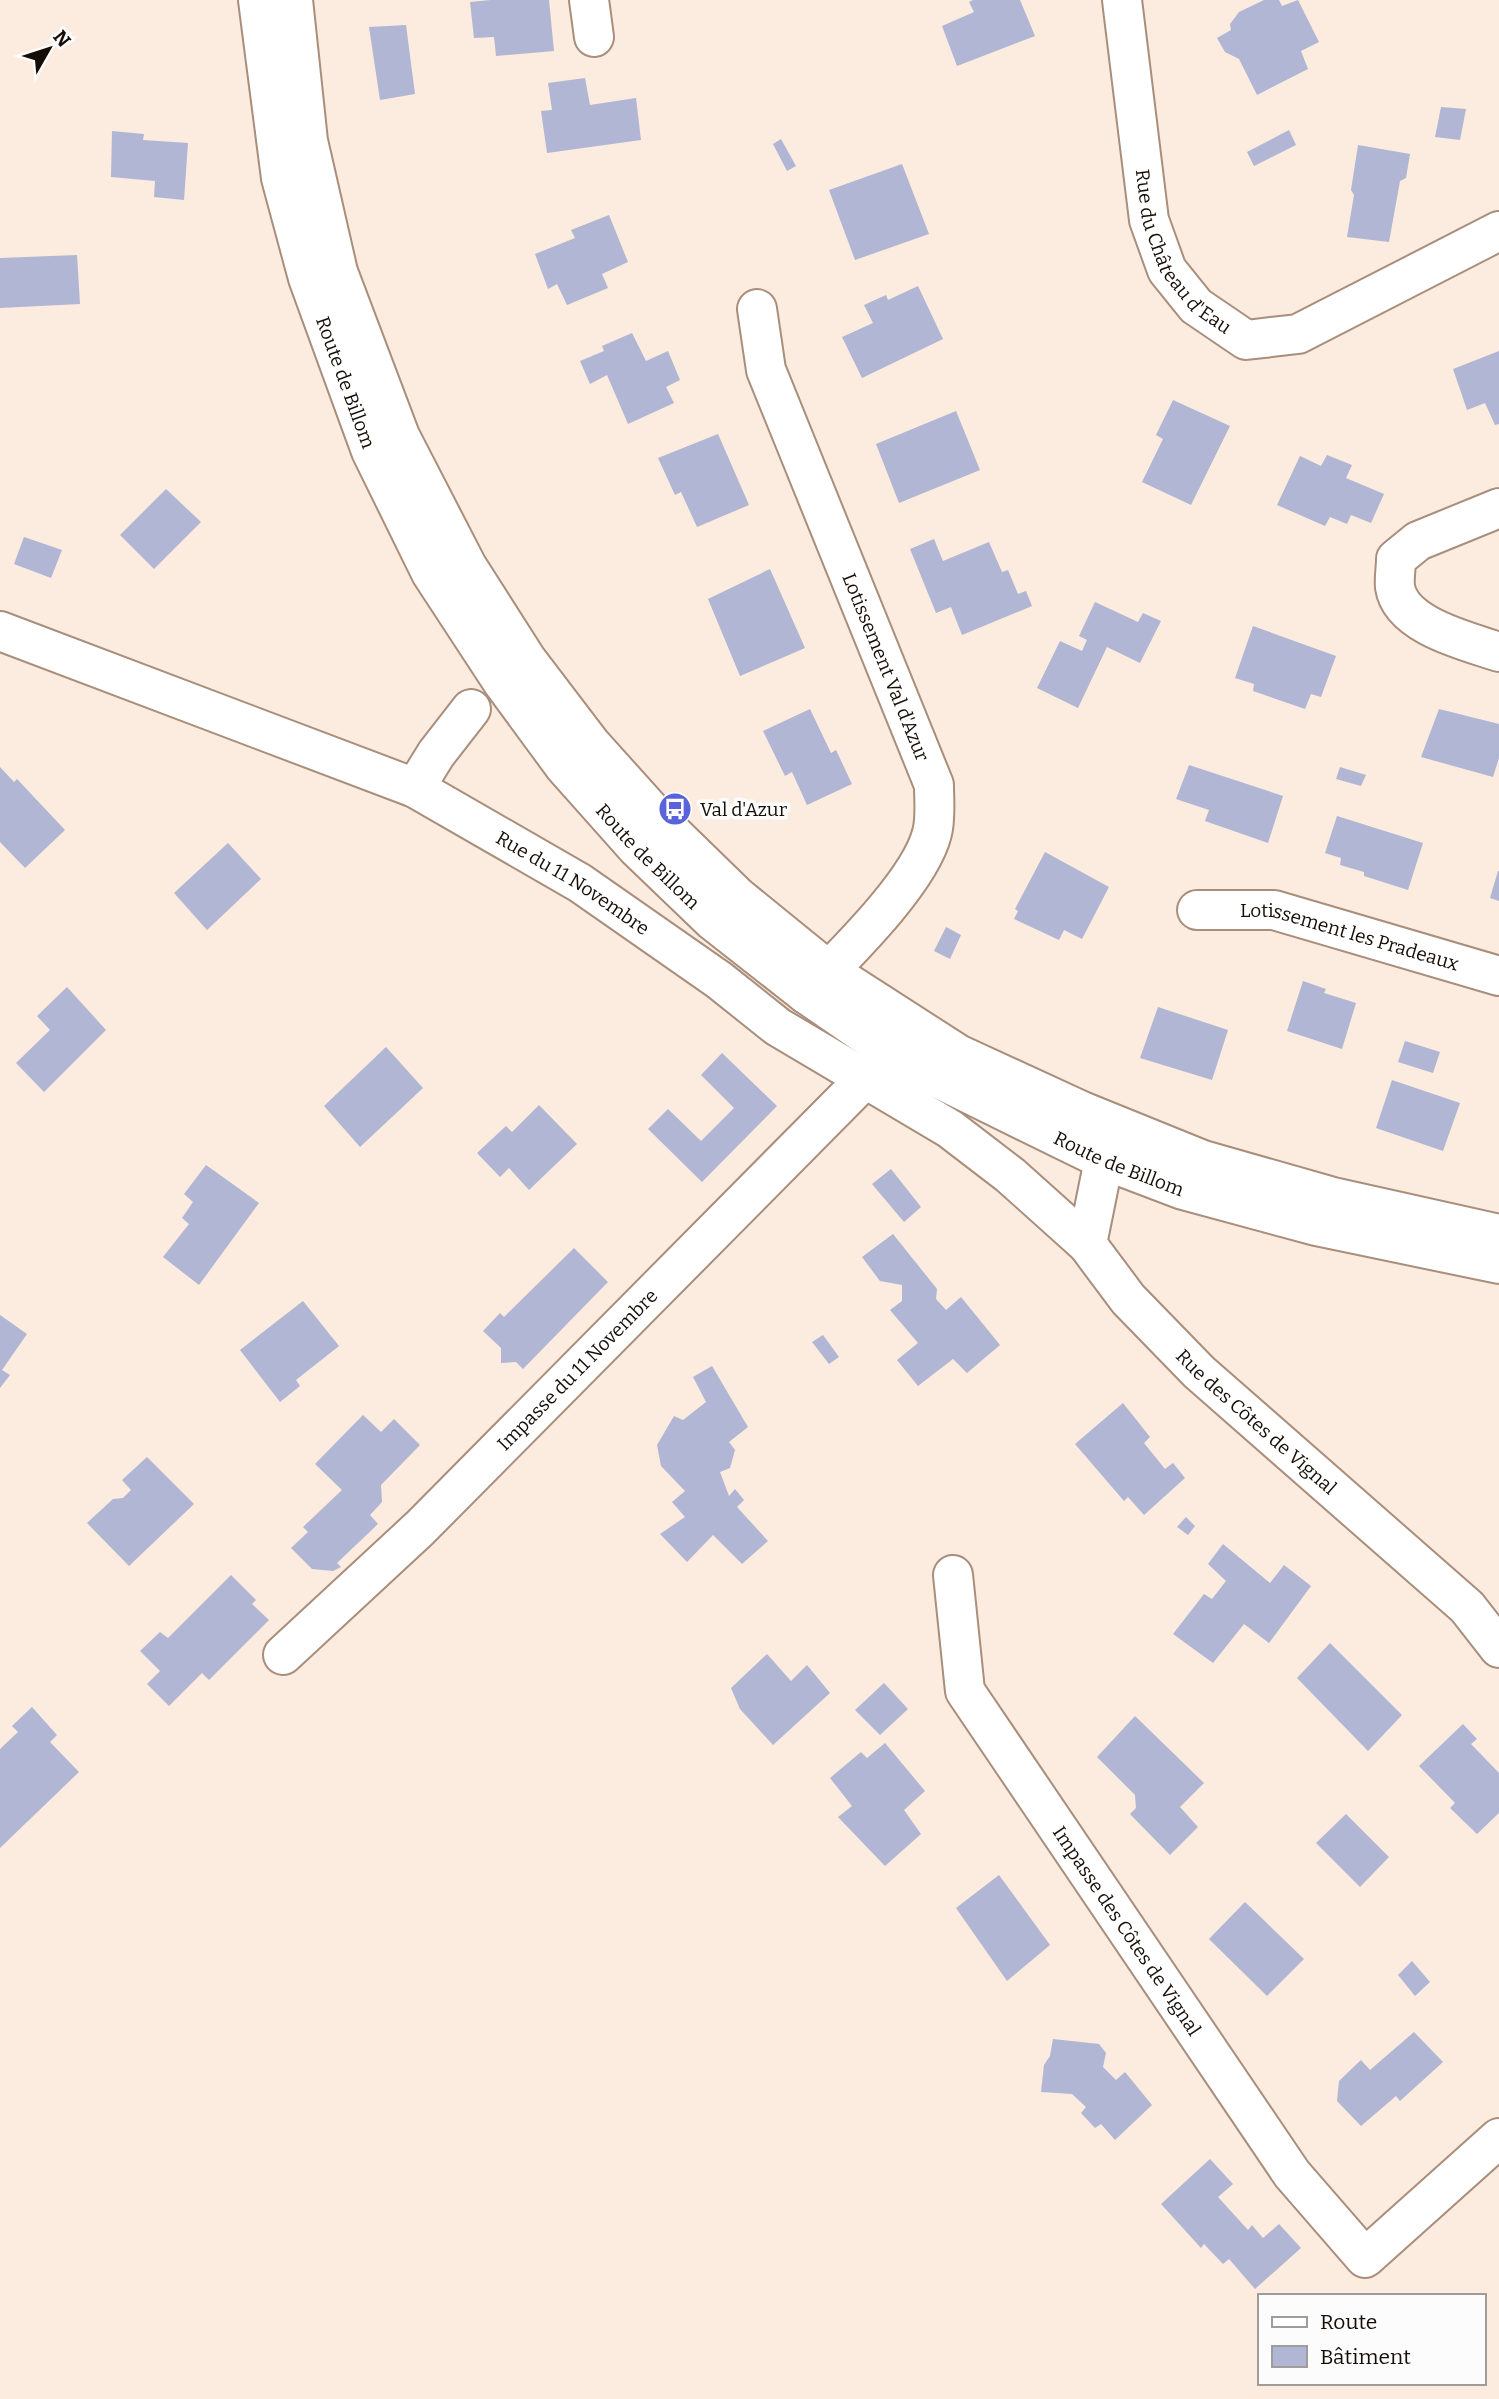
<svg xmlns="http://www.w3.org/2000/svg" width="1499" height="2399" viewBox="0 0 1499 2399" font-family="Bitter,serif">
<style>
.building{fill:#b0b6d3}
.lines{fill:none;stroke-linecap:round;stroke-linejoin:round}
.minor-casing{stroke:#a88e7b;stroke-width:42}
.major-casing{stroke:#a88e7b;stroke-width:42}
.minor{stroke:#fff;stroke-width:38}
.major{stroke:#fff;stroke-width:38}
.labels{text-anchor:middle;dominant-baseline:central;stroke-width:7;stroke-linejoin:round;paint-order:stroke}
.street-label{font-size:19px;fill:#160d06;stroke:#fcfcfc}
.poi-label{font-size:19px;fill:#160d06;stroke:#fcfcfc;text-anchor:start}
</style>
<rect width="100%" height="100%" fill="#fcebdf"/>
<g class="building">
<polygon points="491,0 549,0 554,51 496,56 494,37 474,38 470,2"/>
<polygon points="973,0 1020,0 1035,36 957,66 942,26 974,12 969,2"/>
<polygon points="1264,0 1279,0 1282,6 1298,0 1319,42 1301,51 1308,69 1257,95 1239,59 1225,52 1217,38 1231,30 1230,24 1239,12"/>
<polygon points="406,25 415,94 380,100 369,27"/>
<polygon points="585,78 590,105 636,98 641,140 547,153 541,111 552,110 548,83"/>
<polygon points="1441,107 1466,109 1460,140 1435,137"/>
<polygon points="1289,130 1296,145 1254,166 1247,152"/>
<polygon points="112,131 144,134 143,140 188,143 184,200 154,197 155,181 111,177"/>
<polygon points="781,139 796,166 787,171 773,144"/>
<polygon points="1358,145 1410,154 1406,178 1400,181 1389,242 1347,237 1354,195 1351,190"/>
<polygon points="902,164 929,234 855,260 829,190"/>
<polygon points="609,215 628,262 602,274 608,288 567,305 557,284 548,289 535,254 575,238 571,230"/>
<polygon points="77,255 80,304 0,308 0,258"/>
<polygon points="918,286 943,339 862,378 842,337 873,323 864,305 886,295 888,300"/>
<polygon points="632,333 646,361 668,351 680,380 666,387 674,403 628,424 607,375 590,384 580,361 604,351 602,346"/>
<polygon points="1499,351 1499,424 1495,425 1485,403 1467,410 1453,369"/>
<polygon points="1173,400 1230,426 1191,505 1142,482 1163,439 1156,435"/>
<polygon points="956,411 980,470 899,503 876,444"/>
<polygon points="718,434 749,505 697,527 681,492 675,495 658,458"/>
<polygon points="1327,455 1352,465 1346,478 1384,494 1371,523 1351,515 1347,524 1330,517 1325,526 1277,505 1300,456 1321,466"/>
<polygon points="166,489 201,522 154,569 120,535"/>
<polygon points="24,537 62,550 51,578 14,564"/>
<polygon points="934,539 943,561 989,542 1002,572 1008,570 1018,594 1026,591 1032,606 962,635 951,607 936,613 910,549"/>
<polygon points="770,569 805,648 740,676 708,599"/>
<polygon points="1095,602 1138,622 1143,613 1161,621 1140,663 1107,647 1078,708 1037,688 1060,641 1082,651 1087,640 1079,636"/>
<polygon points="1253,626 1336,656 1321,697 1311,694 1305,709 1253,691 1254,684 1235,678"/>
<polygon points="810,709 831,753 836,750 852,784 807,805 792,772 785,776 763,731"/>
<polygon points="1439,709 1499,724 1499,758 1493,777 1421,757"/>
<polygon points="1189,765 1283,796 1268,843 1205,821 1209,810 1176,799"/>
<polygon points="0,767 14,782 17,779 65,830 25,868 0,842"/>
<polygon points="1340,767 1366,775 1361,786 1336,779"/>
<polygon points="1337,816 1423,843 1408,890 1364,876 1364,872 1340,865 1341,858 1325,853"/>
<polygon points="228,843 261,879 207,930 174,893"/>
<polygon points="1045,852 1109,887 1082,939 1064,930 1059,940 1014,919 1018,911 1015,909"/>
<polygon points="1498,871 1499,871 1499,901 1490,898"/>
<polygon points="946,927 961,935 950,959 934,951"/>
<polygon points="1303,981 1326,989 1324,993 1356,1003 1342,1049 1287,1031"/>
<polygon points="67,987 106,1030 44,1092 16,1063 50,1030 37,1016"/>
<polygon points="1158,1007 1228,1030 1212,1080 1140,1058"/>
<polygon points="1405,1041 1440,1052 1433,1073 1398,1062"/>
<polygon points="386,1047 423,1088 360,1147 324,1106"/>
<polygon points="722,1053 777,1106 702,1182 648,1129 668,1109 701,1141 734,1108 701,1075"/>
<polygon points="1392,1080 1460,1103 1443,1151 1376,1128"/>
<polygon points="539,1105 577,1144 529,1190 509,1168 500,1177 477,1153 506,1126 512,1132"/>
<polygon points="206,1165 259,1203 199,1285 163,1257 189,1224 182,1218 193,1202 184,1194"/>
<polygon points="891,1169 921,1207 904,1222 872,1184"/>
<polygon points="893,1234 937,1289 936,1299 946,1310 961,1297 1000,1345 967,1373 953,1359 918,1386 897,1360 918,1343 890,1310 902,1301 902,1285 880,1281 862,1257"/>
<polygon points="574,1248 608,1282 523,1369 516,1362 501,1363 501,1348 483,1331 500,1313 504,1317"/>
<polygon points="303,1301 339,1346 296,1380 300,1386 280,1402 240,1350"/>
<polygon points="0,1315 27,1334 2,1370 10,1375 0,1388"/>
<polygon points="823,1335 839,1357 829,1364 812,1342"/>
<polygon points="712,1366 748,1427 729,1442 735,1450 730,1468 720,1472 729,1496 735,1489 744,1500 737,1507 768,1541 742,1564 713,1535 687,1562 660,1534 685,1517 672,1502 685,1491 661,1466 657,1445 674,1416 683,1420 706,1402 693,1377"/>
<polygon points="1123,1403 1150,1437 1144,1443 1165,1469 1173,1463 1185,1478 1144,1515 1128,1497 1124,1501 1075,1444"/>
<polygon points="363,1415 381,1432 394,1419 420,1445 381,1485 382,1502 370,1515 378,1524 337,1563 341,1567 333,1571 312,1569 291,1548 308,1532 303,1527 342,1490 315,1464"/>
<polygon points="147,1457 194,1504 129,1566 87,1523 113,1499 123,1498 131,1490 122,1480"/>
<polygon points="1186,1517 1195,1526 1188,1535 1177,1527"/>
<polygon points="1223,1544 1270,1583 1284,1565 1311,1586 1269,1643 1244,1624 1213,1663 1173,1634 1204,1594 1212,1599 1226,1581 1208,1564"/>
<polygon points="231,1575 256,1600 252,1604 269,1620 209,1680 202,1673 169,1706 147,1684 160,1671 140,1651 160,1632 168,1638"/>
<polygon points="1330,1643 1402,1715 1368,1751 1297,1678"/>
<polygon points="767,1654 791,1681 807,1665 830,1693 773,1745 740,1709 731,1688"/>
<polygon points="884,1683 908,1709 880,1735 855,1710"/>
<polygon points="32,1707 57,1735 50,1742 79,1772 0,1848 0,1749 18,1732 12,1726"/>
<polygon points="1135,1716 1204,1783 1180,1807 1198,1827 1170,1855 1130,1814 1136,1808 1135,1795 1097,1757"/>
<polygon points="1463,1724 1477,1739 1471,1744 1499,1773 1499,1813 1477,1834 1450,1808 1455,1803 1419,1766"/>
<polygon points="885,1743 925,1791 904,1810 921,1834 885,1866 838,1817 852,1806 830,1778 861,1752 867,1758"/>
<polygon points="1346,1814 1389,1857 1360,1887 1316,1843"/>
<polygon points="999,1875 1050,1945 1007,1981 956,1908"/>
<polygon points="1245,1902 1304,1959 1267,1996 1209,1939"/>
<polygon points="1412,1961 1430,1982 1415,1996 1398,1975"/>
<polygon points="1414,2032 1443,2062 1400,2101 1396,2096 1361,2126 1337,2101 1339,2081 1361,2060 1370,2070"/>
<polygon points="1053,2039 1099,2044 1106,2053 1103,2067 1116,2080 1125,2072 1152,2105 1115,2140 1101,2124 1095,2128 1081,2113 1086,2107 1072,2094 1041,2092 1044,2065 1050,2056"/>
<polygon points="1210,2159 1233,2184 1218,2197 1248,2230 1252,2225 1263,2238 1279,2224 1301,2248 1255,2289 1229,2259 1223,2264 1204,2244 1201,2248 1161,2204"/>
</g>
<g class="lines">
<defs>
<g id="minor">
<polyline points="589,0 594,37"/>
<path id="s1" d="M1122,0L1149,220L1167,270L1196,306L1246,340L1298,334L1499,231"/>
<path id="s2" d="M757,309L766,370L934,785C934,800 936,819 932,833C920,882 843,956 806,994"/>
<path d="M1499,508L1418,541L1396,559C1396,568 1394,578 1395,587C1401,626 1467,641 1499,652"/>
<path id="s3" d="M0,631L415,788L580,883L719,980L778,1027L950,1129L1010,1175L1087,1244"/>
<polyline points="415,788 436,754 471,709"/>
<path id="s4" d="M1197,910H1274L1499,976"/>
<path id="s5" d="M1104,1160L1087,1244L1128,1299L1199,1372L1467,1607L1499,1648"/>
<path id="s6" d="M953,1575L965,1691L1292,2174L1365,2258L1499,2138"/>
<path id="s7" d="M283,1655L420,1528L865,1079"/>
</g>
<g id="major">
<path id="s8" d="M258,0L281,178L308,278L371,451L431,573L503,683L564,766L637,848L713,921L806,994L873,1040L937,1078L1104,1160L1183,1190L1316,1226L1499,1264"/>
<polyline points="293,0 308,141 338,272 400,436 467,566 527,660 591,744 663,824 738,897 829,971 958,1054 1082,1111 1203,1160 1333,1197 1499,1234"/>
</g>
</defs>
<use href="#minor" class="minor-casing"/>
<use href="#major" class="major-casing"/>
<use href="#minor" class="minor"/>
<use href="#major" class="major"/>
</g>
<defs>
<symbol id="bus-disc" viewBox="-11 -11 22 22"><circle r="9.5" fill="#5963da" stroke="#fcfcfc"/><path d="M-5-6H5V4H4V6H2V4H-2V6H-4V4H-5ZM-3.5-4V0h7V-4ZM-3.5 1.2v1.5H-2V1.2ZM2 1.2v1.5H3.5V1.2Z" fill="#fff"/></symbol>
</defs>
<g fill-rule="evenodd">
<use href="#bus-disc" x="656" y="790" width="38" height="38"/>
</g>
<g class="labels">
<g class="street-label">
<text stroke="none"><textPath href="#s1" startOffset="266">Rue du Château d'Eau</textPath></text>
<text stroke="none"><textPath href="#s8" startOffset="394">Route de Billom</textPath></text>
<text stroke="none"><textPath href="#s2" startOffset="382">Lotissement Val d'Azur</textPath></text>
<text stroke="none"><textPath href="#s8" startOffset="961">Route de Billom</textPath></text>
<text stroke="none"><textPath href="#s3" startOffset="628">Rue du 11 Novembre</textPath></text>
<text stroke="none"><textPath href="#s4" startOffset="156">Lotissement les Pradeaux</textPath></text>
<text stroke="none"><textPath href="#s8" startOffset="1528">Route de Billom</textPath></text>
<text stroke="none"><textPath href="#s7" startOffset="410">Impasse du 11 Novembre</textPath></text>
<text stroke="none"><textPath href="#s5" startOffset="332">Rue des Côtes de Vignal</textPath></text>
<text stroke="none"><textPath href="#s6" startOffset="406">Impasse des Côtes de Vignal</textPath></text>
</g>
<g class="poi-label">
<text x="700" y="809">Val d'Azur</text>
</g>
</g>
<rect x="1258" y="2294" width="228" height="91" fill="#fcfcfc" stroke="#a09c9a" stroke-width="2"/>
<rect x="1272" y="2317" width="35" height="10" fill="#ffffff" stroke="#a09c9a" stroke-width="2"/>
<text x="1320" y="2329" font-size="21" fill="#160d06">Route</text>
<rect x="1272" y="2346" width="35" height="21" fill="#b0b6d3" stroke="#a09c9a" stroke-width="2"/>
<text x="1320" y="2364" font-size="21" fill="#160d06">Bâtiment</text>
<g transform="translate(49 49) rotate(51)" stroke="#fcfcfc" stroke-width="5" paint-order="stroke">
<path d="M0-5L12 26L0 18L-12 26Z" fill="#160d06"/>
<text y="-10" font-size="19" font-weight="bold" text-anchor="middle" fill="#160d06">N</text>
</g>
</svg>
